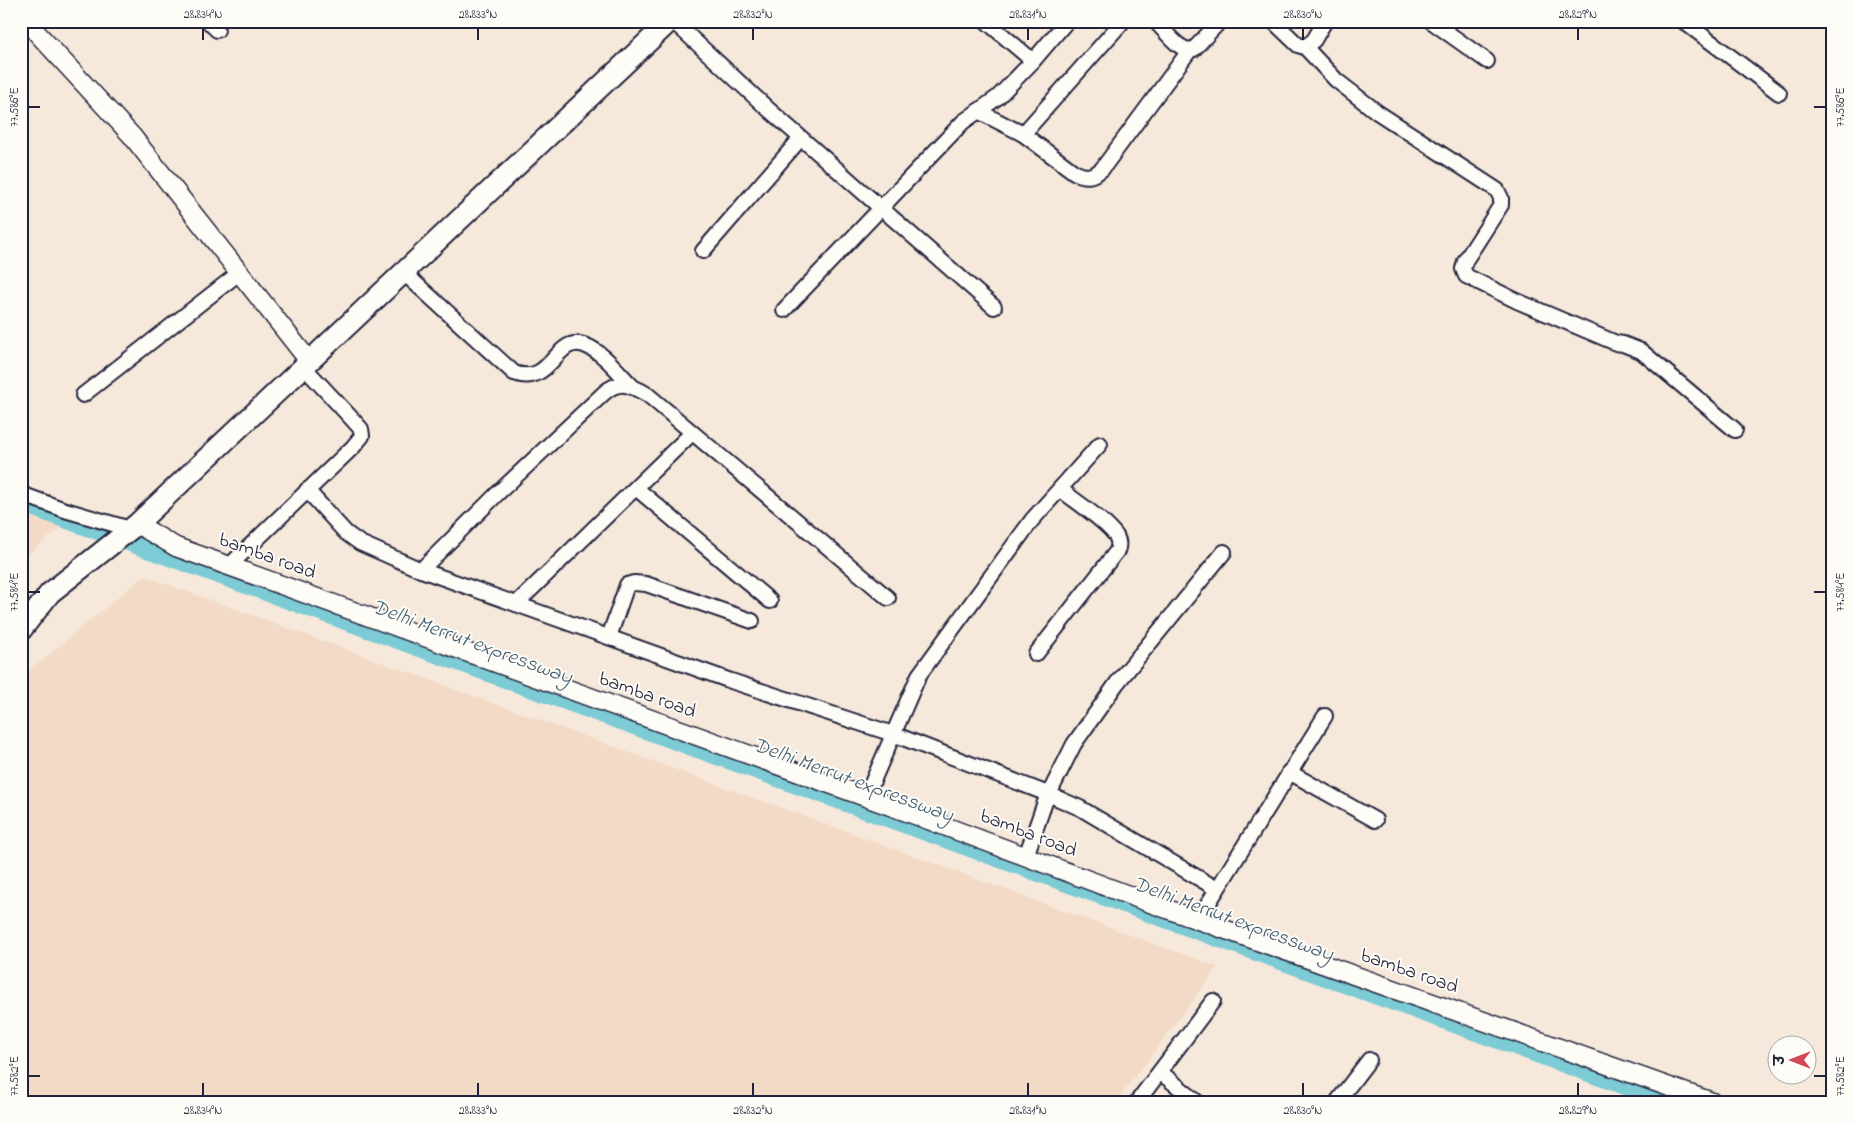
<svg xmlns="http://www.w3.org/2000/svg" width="1854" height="1123" viewBox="0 0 1854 1123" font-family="'Indie Flower','Playpen Sans Deva',sans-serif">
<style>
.built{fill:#f2dac6}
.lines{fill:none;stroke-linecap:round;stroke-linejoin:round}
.canal{stroke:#7bcbd5;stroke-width:18}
.minor-casing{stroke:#22223b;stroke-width:18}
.tertiary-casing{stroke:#22223b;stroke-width:21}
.secondary-casing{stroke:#22223b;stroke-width:24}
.minor{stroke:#fdfcf7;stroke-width:14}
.tertiary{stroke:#fdfcf7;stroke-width:18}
.secondary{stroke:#fdfcf7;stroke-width:20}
.ticks{fill:none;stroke:#22223b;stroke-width:2}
.labels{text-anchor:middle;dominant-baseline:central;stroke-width:4;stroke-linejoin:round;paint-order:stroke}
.street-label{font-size:20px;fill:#22223b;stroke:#fdfcf7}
.water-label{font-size:21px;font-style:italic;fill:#415d71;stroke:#fdfcf7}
.neatline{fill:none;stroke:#22223b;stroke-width:2}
.ticks-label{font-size:12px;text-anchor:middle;fill:#22223b}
</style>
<rect width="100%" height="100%" fill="#f6e8da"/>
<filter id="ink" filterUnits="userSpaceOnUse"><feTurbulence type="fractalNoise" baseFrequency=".02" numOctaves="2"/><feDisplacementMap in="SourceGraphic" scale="10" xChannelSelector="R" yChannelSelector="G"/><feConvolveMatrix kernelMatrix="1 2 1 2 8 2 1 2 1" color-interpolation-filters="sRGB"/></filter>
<g filter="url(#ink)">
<g class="built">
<polygon points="21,512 63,526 21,560"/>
<polygon points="144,576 1218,967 1116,1102 21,1102 21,678"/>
</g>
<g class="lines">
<polyline class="canal" points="21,503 1669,1102"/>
<defs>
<g id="minor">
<polyline points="208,21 217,30"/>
<polyline points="673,21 768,109 994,307"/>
<polyline points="986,21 1033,61"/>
<path d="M1155,21C1165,30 1180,54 1194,49L1220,21"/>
<polyline points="1273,21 1298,45 1305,47 1314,40 1325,21"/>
<polyline points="1431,21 1487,61"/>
<polyline points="1683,21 1779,93"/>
<polyline points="1305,47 1336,80 1377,112 1497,190 1501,198 1501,205 1465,261 1463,269 1466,276 1517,301 1616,343 1623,344 1641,351 1735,430"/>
<path d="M978,111L1023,134L1074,172C1086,178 1092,177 1102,169L1189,51"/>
<polyline points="1023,134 1123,21"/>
<polyline points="703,251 801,138"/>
<path d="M403,272L514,373C552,387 555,335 584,345C602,351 618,372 631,385"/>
<polyline points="784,310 963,122 998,97 1033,61 1067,21"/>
<polyline points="83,395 239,273"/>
<polyline points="636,488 770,601"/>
<polyline points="307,490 346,533 360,543 421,570 731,681 893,734 1048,794 1080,808 1217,889"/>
<polyline points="21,494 65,510 130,529"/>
<polyline points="229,566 353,447 362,436 361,429 353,420 303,366"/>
<path d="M421,570L497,494L604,393C620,379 631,385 648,395L888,598"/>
<polyline points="516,604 692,433"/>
<polyline points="609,637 627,585 634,583 646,584 752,621"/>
<path d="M1036,654L1117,551C1119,546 1119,541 1116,536C1106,521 1075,501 1060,489"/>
<polyline points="1289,772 1375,820"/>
<polyline points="866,797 919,675 1032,520 1100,444"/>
<polyline points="1026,856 1045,802 1074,744 1117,683 1224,552"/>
<polyline points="1198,920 1325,716"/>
<polyline points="1160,1072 1197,1102"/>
<polyline points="1137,1102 1213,1001"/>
<polyline points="1337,1102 1369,1060"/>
</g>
<g id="tertiary">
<polyline points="26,21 132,136 309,361"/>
<polyline points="137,524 176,547 229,566 915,815 1139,899 1712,1102"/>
</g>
<polyline id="secondary" points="21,630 50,593 137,524 670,21"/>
</defs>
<use href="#minor" class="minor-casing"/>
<use href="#tertiary" class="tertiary-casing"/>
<use href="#secondary" class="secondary-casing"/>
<use href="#minor" class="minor"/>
<use href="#tertiary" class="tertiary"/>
<use href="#secondary" class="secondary"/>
</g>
</g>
<path class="ticks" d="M203,28V40M478,28V40M753,28V40M1028,28V40M1303,28V40M1578,28V40M28,107H40M1814,107H1826M28,592H40M1814,592H1826M28,1076H40M1814,1076H1826M203,1083V1096M478,1083V1096M753,1083V1096M1028,1083V1096M1303,1083V1096M1578,1083V1096"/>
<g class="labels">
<g class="street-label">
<text transform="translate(267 557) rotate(20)">bamba road</text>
<text transform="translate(647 696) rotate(20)">bamba road</text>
<text transform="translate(1028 834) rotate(21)">bamba road</text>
<text transform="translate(1409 972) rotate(19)">bamba road</text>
</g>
<g class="water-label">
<text transform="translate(472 643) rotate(20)">Delhi Merrut expressway</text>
<text transform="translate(853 781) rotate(20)">Delhi Merrut expressway</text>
<text transform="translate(1233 920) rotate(20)">Delhi Merrut expressway</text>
</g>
</g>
<rect width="1854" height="1123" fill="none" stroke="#fdfcf7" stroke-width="55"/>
<g transform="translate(1792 1060) rotate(270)"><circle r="24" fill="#fdfcf7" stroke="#a5a5ac"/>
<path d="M0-4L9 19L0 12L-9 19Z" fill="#d1495b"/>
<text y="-8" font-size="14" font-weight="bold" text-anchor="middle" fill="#22223b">उ</text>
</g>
<rect x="28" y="28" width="1798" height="1068" class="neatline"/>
<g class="ticks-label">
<text x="203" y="18">28.834°N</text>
<text x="478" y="18">28.833°N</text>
<text x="753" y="18">28.832°N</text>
<text x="1028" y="18">28.831°N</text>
<text x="1303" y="18">28.830°N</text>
<text x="1578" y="18">28.829°N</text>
<text transform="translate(1840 107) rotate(-90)" y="4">77.586°E</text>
<text transform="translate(14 107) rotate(-90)" y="4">77.586°E</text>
<text transform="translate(1840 592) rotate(-90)" y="4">77.584°E</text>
<text transform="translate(14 592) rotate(-90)" y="4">77.584°E</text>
<text transform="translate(1840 1076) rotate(-90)" y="4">77.582°E</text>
<text transform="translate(14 1076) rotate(-90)" y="4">77.582°E</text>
<text x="203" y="1114">28.834°N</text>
<text x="478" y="1114">28.833°N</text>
<text x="753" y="1114">28.832°N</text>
<text x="1028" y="1114">28.831°N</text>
<text x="1303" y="1114">28.830°N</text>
<text x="1578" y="1114">28.829°N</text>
</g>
</svg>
